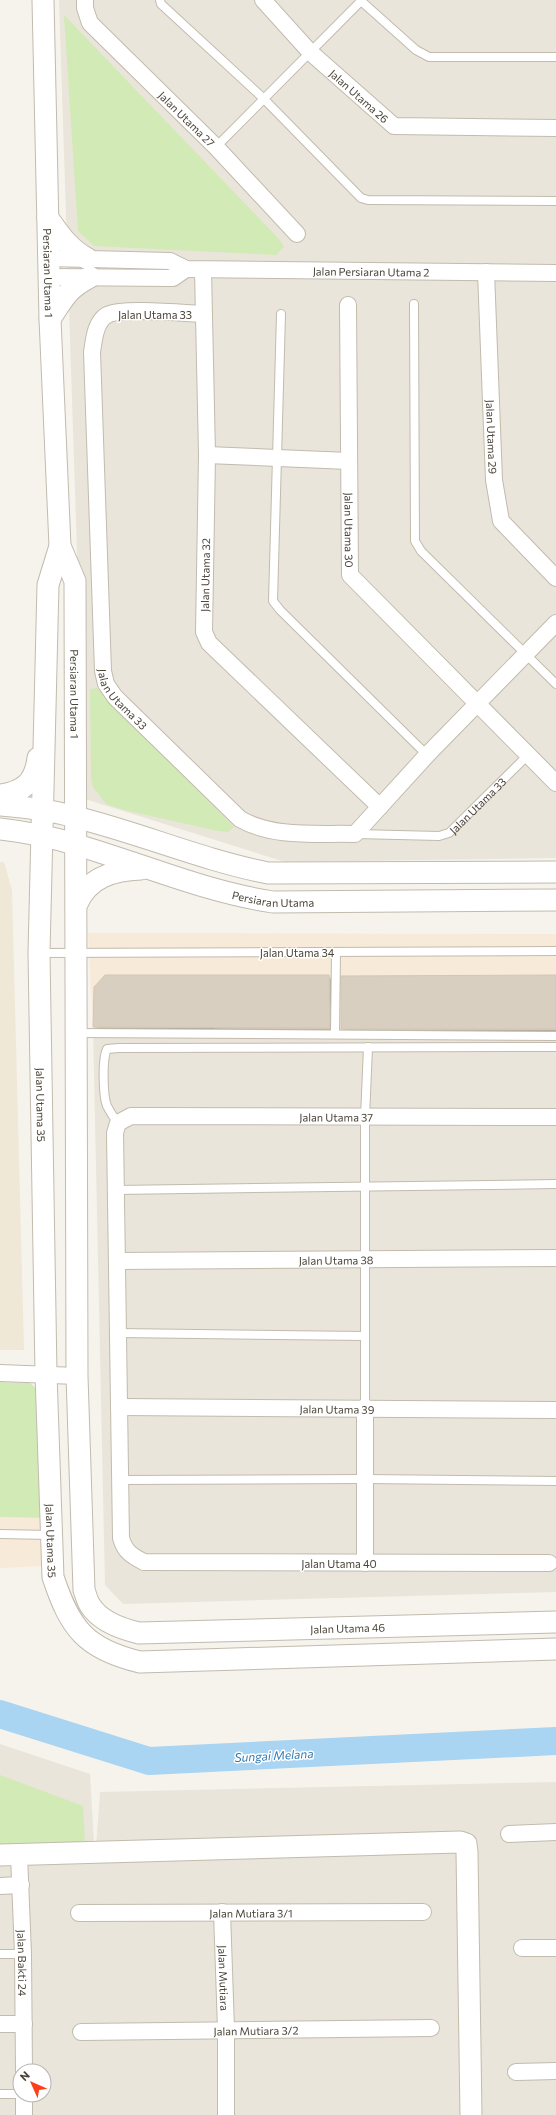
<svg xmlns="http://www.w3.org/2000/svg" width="556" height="2115" viewBox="0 0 556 2115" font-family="Commissioner,sans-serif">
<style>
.residential{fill:#eae5da;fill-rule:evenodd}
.commercial{fill:#f7ead8}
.education{fill:#efe8d6}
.green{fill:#d2eab5}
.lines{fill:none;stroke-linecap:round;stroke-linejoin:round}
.river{stroke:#a9d4f2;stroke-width:28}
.building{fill:#d8cfc1;stroke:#d3c7b4;filter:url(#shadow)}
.service-casing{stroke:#c2bbae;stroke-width:10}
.minor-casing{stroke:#c2bbae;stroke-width:18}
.tertiary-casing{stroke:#c2bbae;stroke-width:23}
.service{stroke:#fff;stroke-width:8}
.minor{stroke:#fff;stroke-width:16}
.tertiary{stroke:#fff;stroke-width:21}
.labels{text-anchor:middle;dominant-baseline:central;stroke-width:3;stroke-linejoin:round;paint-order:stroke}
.street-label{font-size:11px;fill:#4b4439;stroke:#fff}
.water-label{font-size:12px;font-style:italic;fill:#2e7ab2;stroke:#fff}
</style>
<defs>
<filter id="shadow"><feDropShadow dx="3.5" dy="3.5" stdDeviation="1" flood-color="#0004"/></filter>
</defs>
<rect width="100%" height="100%" fill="#f6f3ec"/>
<g class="residential">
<polygon points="59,0 556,0 556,858 285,862 85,799"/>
<polygon points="93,1027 556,1033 556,1592 123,1604 105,1585"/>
<path d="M0,1744L90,1774L95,1860L100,1792L556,1782V2115H0ZM20,2071H44V2095H20Z"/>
</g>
<g class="commercial">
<polygon points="88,933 556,934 556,1033 93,1027"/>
<polygon points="0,1517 44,1518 44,1566 0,1568"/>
</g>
<polygon class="education" points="0,862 4,862 12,890 24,1350 0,1350"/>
<g class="green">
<polygon points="64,15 279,239 284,247 276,255 94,246 78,231"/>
<polygon points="97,688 234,827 228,832 218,831 124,810 106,804 93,787 91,777 90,689"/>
<polygon points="0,1382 30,1383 37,1389 44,1518 0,1517"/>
<polygon points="0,1775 83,1806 85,1843 0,1844"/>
</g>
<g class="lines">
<polyline class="river" points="0,1714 149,1761 556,1741"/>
</g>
<g class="building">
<polygon points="105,975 329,975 330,1028 93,1027 94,987"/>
<polygon points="556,975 556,1029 341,1029 341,976"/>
</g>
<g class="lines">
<defs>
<g id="service">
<polyline points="160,0 161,4 263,98 361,198 368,200 556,201"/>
<polyline points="360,0 416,50 429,57 556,57"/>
<polyline points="216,147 362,0"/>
<polyline points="414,304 415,541 421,551 556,684"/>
<polyline points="281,314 273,601 280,610 427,755"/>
<path id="s1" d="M356,834L439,836L449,833L528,755"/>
<polyline points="39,953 556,951"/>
<polyline points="77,1033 556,1036"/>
<polyline points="335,1034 336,952"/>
<path d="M118,1123C114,1118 110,1112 107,1106C103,1096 102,1059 107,1049L119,1048L556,1047"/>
<polyline points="116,1190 556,1184"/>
<polyline points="118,1333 365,1336"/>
<polyline points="365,1407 365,1118 368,1047"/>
<polyline points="120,1480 365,1479 556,1481"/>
<polyline points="0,1534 51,1535"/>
<polyline points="0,1954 23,1954"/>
<polyline points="0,2094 20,2094"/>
</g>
<g id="minor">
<path id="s2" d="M85,0V8L90,23L216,147L297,234"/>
<path id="s3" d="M263,0L310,52L394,126L556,128"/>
<path id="s4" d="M49,258L170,261L186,269L556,273"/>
<polyline points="203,270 207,455 204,632 209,643 380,807"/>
<path id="s5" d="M486,272L494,480L501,521L556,578"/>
<polyline points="49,277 173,278 186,269"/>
<path id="s6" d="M348,305L350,575L556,783"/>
<path id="s7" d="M203,314C183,313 121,307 107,315C95,322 94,340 92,352L103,671L106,684L115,697L240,819C273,838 317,833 355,834L427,755L556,623"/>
<polyline points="207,455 349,461"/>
<path id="s8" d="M117,1261L556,1258"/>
<polyline points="0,1373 77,1376"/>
<path id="s9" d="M119,1407L556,1410"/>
<polyline points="365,1407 365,1563"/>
<path id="s10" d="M549,1563L144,1562C132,1556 125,1552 121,1538L115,1133L118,1123L131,1116L556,1117"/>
<polyline points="509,1834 556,1832"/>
<path id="s11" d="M19,1855L23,1954L24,2071"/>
<polyline points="0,1886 21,1885"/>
<path id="s12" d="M222,1912L226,2029V2115"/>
<path id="s13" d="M79,1913L423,1912"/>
<polyline points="522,1948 556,1948"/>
<polyline points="0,2024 24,2024"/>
<path id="s14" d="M81,2032L431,2028"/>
<polyline points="516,2072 556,2071"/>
<polyline points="24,2095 24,2115"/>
</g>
<g id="tertiary">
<path id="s15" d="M43,0L50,319L60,546L48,585L39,953L46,1374L53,1577C70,1628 85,1649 140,1662L556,1649"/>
<path d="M48,218C60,235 69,249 88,259"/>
<path d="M50,319C64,298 67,289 90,277"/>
<path id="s16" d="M60,546L75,581L77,1376L84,1590C86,1595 87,1601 90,1605C100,1622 122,1629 139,1633L556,1622"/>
<path d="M0,795C24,792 35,782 38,758"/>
<path d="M0,805C25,807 50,810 75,817C140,833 202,860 268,873L556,872"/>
<path id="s17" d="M0,829C26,832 52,837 77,845C142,864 206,892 273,902L556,900"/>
<path d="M77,904C88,877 114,870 141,869"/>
<polyline points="0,1855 460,1842 466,1844 467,1852 471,2115"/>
</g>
</defs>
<use href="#service" class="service-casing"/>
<use href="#minor" class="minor-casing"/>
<use href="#tertiary" class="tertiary-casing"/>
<use href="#service" class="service"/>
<use href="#minor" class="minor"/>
<use href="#tertiary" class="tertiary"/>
</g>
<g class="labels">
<g class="street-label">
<text stroke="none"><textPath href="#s3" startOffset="136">Jalan Utama 26</textPath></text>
<text stroke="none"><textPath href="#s2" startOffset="160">Jalan Utama 27</textPath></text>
<text stroke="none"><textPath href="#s4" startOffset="324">Jalan Persiaran Utama 2</textPath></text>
<text stroke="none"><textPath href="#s15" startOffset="273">Persiaran Utama 1</textPath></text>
<text x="155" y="314">Jalan Utama 33</text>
<text stroke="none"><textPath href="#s5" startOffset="165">Jalan Utama 29</textPath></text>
<text stroke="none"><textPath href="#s6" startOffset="225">Jalan Utama 30</textPath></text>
<text transform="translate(205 575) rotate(-89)">Jalan Utama 32</text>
<text stroke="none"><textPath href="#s16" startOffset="151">Persiaran Utama 1</textPath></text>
<text stroke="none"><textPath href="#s7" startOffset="492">Jalan Utama 33</textPath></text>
<text stroke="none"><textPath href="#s1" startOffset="133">Jalan Utama 33</textPath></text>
<text stroke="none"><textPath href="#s17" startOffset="283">Persiaran Utama</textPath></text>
<text x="297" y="952">Jalan Utama 34</text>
<text stroke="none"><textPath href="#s15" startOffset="1107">Jalan Utama 35</textPath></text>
<text stroke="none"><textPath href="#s10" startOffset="1075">Jalan Utama 37</textPath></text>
<text stroke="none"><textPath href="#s8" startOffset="219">Jalan Utama 38</textPath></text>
<text stroke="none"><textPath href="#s9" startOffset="218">Jalan Utama 39</textPath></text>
<text stroke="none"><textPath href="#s15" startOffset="1543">Jalan Utama 35</textPath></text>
<text x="339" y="1563">Jalan Utama 40</text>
<text stroke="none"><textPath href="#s16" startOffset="1330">Jalan Utama 46</textPath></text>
<text stroke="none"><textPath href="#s13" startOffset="172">Jalan Mutiara 3/1</textPath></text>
<text stroke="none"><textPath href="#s11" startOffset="108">Jalan Bakti 24</textPath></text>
<text stroke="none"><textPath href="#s12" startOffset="66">Jalan Mutiara</textPath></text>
<text stroke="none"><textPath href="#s14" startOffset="175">Jalan Mutiara 3/2</textPath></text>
</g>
<g class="water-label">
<text transform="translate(274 1755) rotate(-3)">Sungai Melana</text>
</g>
</g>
<g transform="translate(32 2083) rotate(315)"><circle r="19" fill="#ffffff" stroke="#b7b4b0"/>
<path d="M0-3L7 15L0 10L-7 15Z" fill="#fc3f1d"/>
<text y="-6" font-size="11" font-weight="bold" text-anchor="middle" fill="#4b4439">N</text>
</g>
</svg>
